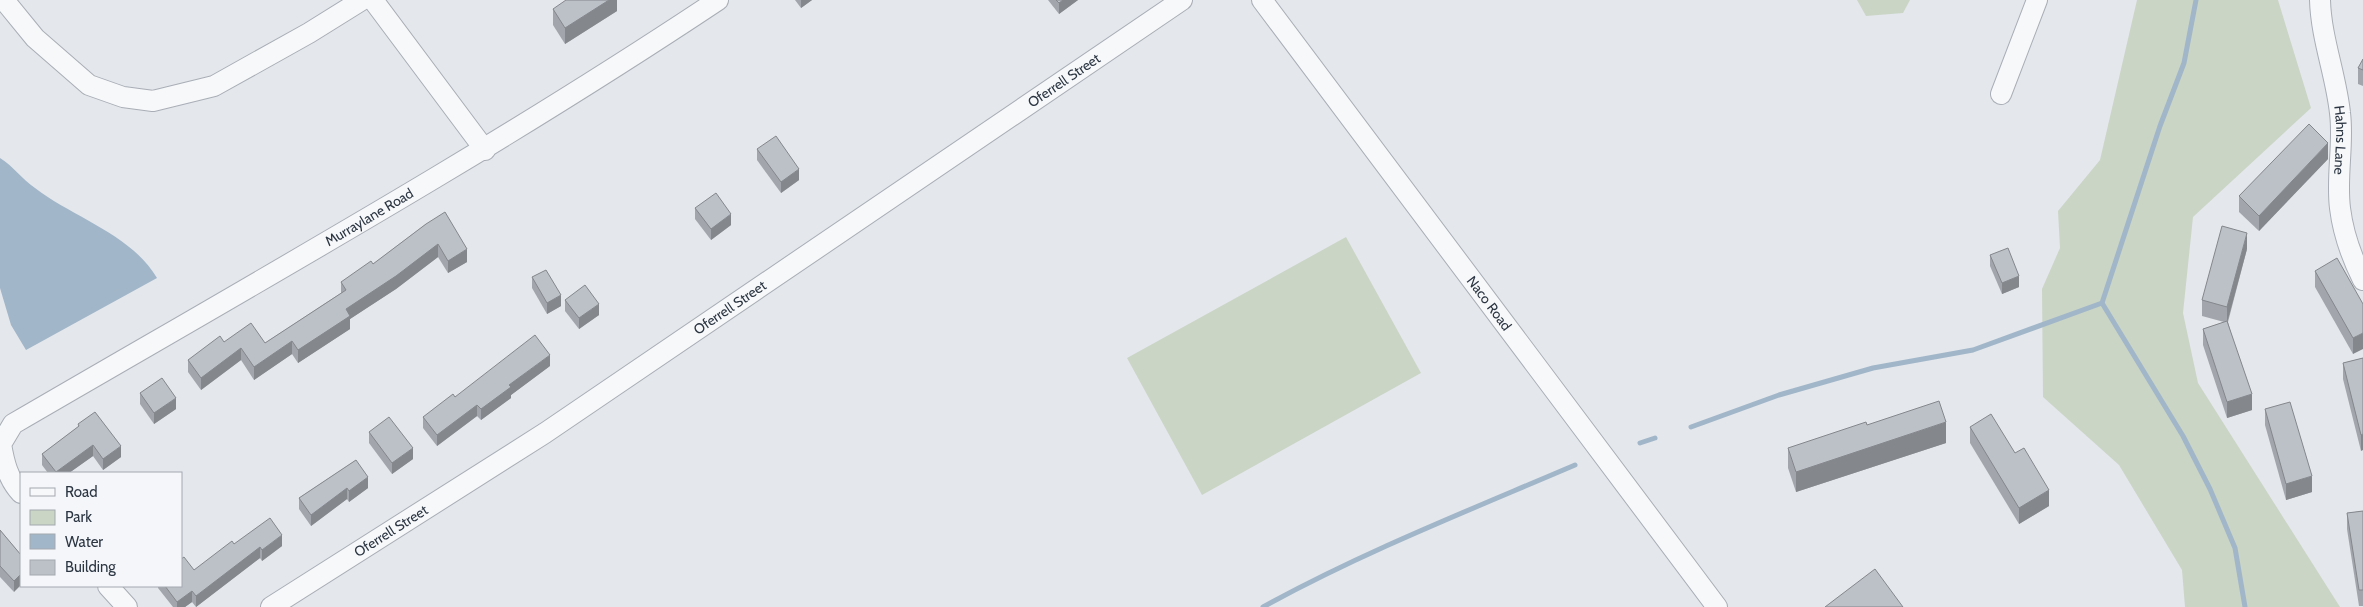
<svg xmlns="http://www.w3.org/2000/svg" width="2363" height="607" viewBox="0 0 2363 607" font-family="Cabin,sans-serif">
<style>
.green{fill:#cad5c6}
.water{fill:#a1b6c9}
.lines{fill:none;stroke-linecap:round;stroke-linejoin:round}
.stream{stroke:#a1b6c9;stroke-width:5}
.minor-casing{stroke:#a9aeb6;stroke-width:22}
.minor{stroke:#f7f8fa;stroke-width:20}
.wall{fill:#a2a6ac}
.shaded-wall{fill:#84878c}
.building{fill:#bcc1c8;stroke:#84878c}
.labels{text-anchor:middle;dominant-baseline:central;stroke-width:4;stroke-linejoin:round;paint-order:stroke}
.street-label{font-size:14px;fill:#2c3643;stroke:#f4f6f9}
</style>
<rect width="100%" height="100%" fill="#e4e7ec"/>
<g class="green">
<polygon points="1857,0 1910,0 1903,13 1866,16"/>
<polygon points="2137,0 2278,0 2311,108 2193,217 2183,313 2198,383 2340,607 2185,607 2182,570 2119,465 2043,397 2042,289 2060,248 2058,211 2100,160"/>
<polygon points="1346,237 1421,373 1202,495 1127,358"/>
</g>
<path class="water" d="M0,158C13,166 22,179 35,188C74,218 131,234 157,278L26,350L11,325L0,288Z"/>
<g class="lines">
<g class="stream">
<polyline points="2196,0 2184,63 2160,126 2102,303 2183,436 2210,489 2235,548 2245,607"/>
<polyline points="1691,427 1779,395 1873,368 1973,350 2102,303"/>
<polyline points="1640,443 1655,438"/>
<path d="M1263,607C1363,552 1470,510 1575,465"/>
</g>
<defs>
<g id="minor">
<polyline points="4,0 35,38 89,85 123,97 153,101 214,86 309,33 362,0"/>
<polyline points="373,0 485,150"/>
<path id="s1" d="M1262,0L1717,607"/>
<path id="s2" d="M2320,0C2321,38 2336,75 2340,113C2344,144 2336,176 2340,208C2343,233 2352,258 2363,280"/>
<polyline points="2001,94 2037,0"/>
<path id="s3" d="M21,493C8,479 4,462 1,444L13,424C250,286 490,152 718,0"/>
<polyline points="108,586 127,607"/>
<path id="s4" d="M271,607L545,433L1182,0"/>
</g>
</defs>
<use href="#minor" class="minor-casing"/>
<use href="#minor" class="minor"/>
</g>
<g class="wall">
<polygon points="617,0 617,11 565,44 553,25 553,9"/>
<polygon points="795,0 812,0 801,8"/>
<polygon points="1048,0 1078,0 1059,14"/>
<polygon points="2363,59 2363,86 2358,84 2358,68"/>
<polygon points="757,149 799,180 781,193 757,160"/>
<polygon points="2328,159 2259,231 2239,212 2239,196"/>
<polygon points="695,208 731,225 711,240 695,219"/>
<polygon points="426,224 467,262 448,273 438,257 396,289 350,319 350,329 298,363 292,354 254,380 241,360 201,390 188,372 188,360 224,342 265,343 341,293 341,282 373,264"/>
<polygon points="2247,249 2228,322 2252,410 2227,418 2203,345 2203,329 2224,322 2202,316 2202,300"/>
<polygon points="1990,255 2019,287 2002,294 1990,266"/>
<polygon points="2315,271 2363,304 2353,354 2315,287"/>
<polygon points="532,277 561,306 547,314 532,288"/>
<polygon points="565,300 599,315 579,329 565,311"/>
<polygon points="2363,358 2361,451 2343,379 2343,363"/>
<polygon points="550,366 511,395 511,398 481,420 477,416 437,446 423,428 423,417 455,397"/>
<polygon points="140,393 176,409 154,424 140,404"/>
<polygon points="2265,409 2312,492 2286,500 2265,425"/>
<polygon points="78,424 121,457 103,470 93,456 69,473 48,473 42,465 42,454 78,427"/>
<polygon points="1867,425 1946,443 1796,492 1788,468 1788,448"/>
<polygon points="1970,427 2015,453 2049,506 2019,524 1970,443"/>
<polygon points="369,432 413,459 392,474 369,443"/>
<polygon points="356,460 368,488 349,502 347,499 311,526 299,509 299,498"/>
<polygon points="2363,511 2363,606 2359,606 2347,529 2347,513"/>
<polygon points="0,530 21,555 14,592 0,577"/>
<polygon points="234,544 282,546 262,561 260,558 196,607 192,602 185,607 173,607 158,588 158,586 181,586 194,570"/>
</g>
<g class="shaded-wall">
<polygon points="609,0 617,0 617,11 565,44 565,28"/>
<polygon points="801,0 812,0 801,8"/>
<polygon points="1063,0 1078,0 1059,14 1059,3"/>
<polygon points="2328,143 2328,159 2259,231 2259,216"/>
<polygon points="799,169 799,180 781,193 781,182"/>
<polygon points="731,214 731,225 711,240 711,229"/>
<polygon points="2247,233 2247,249 2227,323 2227,307"/>
<polygon points="438,244 438,257 396,289 350,319 350,329 298,363 298,350 346,309"/>
<polygon points="467,249 467,262 448,273 448,261"/>
<polygon points="2019,276 2019,287 2002,294 2002,283"/>
<polygon points="561,295 561,306 547,314 547,303"/>
<polygon points="599,304 599,315 579,329 579,318"/>
<polygon points="2363,333 2363,349 2353,354 2353,338"/>
<polygon points="292,341 292,354 254,380 254,367"/>
<polygon points="241,348 241,360 201,390 201,378"/>
<polygon points="550,355 550,366 511,395 511,398 481,420 481,409 509,385"/>
<polygon points="2252,394 2252,410 2227,418 2227,402"/>
<polygon points="176,398 176,409 154,424 154,413"/>
<polygon points="477,405 477,416 437,446 437,435"/>
<polygon points="1946,422 1946,443 1796,492 1796,472"/>
<polygon points="2363,434 2363,450 2361,451 2361,435"/>
<polygon points="93,445 93,456 69,473 56,473 56,472"/>
<polygon points="121,446 121,457 103,470 103,459"/>
<polygon points="413,448 413,459 392,474 392,463"/>
<polygon points="2312,476 2312,492 2286,500 2286,484"/>
<polygon points="368,477 368,488 349,502 349,491"/>
<polygon points="347,488 347,499 311,526 311,515"/>
<polygon points="2049,490 2049,506 2019,524 2019,508"/>
<polygon points="282,535 282,546 262,561 262,550"/>
<polygon points="260,547 260,558 196,607 196,596"/>
<polygon points="21,574 21,585 14,592 14,581"/>
<polygon points="192,591 192,602 185,607 177,607 177,602"/>
</g>
<g class="building">
<polygon points="566,0 609,0 565,28 553,9"/>
<polygon points="1056,0 1063,0 1059,3"/>
<polygon points="2363,59 2363,70 2358,68"/>
<polygon points="2309,124 2328,143 2259,216 2239,196"/>
<polygon points="776,136 799,169 781,182 757,149"/>
<polygon points="716,193 731,214 711,229 695,208"/>
<polygon points="445,212 467,249 448,261 438,244 396,276 346,309 350,316 298,350 292,341 254,367 241,348 201,378 188,360 220,336 224,342 251,323 265,343 346,290 341,282 371,261 373,264 426,224"/>
<polygon points="2222,226 2247,233 2227,307 2202,300"/>
<polygon points="2008,248 2019,276 2002,283 1990,255"/>
<polygon points="2337,258 2363,304 2363,333 2353,338 2315,271"/>
<polygon points="546,270 561,295 547,303 532,277"/>
<polygon points="585,285 599,304 579,318 565,300"/>
<polygon points="2227,321 2252,394 2227,402 2203,329"/>
<polygon points="535,335 550,355 509,385 511,387 481,409 477,405 437,435 423,417 453,394 455,397"/>
<polygon points="2363,358 2363,434 2361,435 2343,363"/>
<polygon points="162,378 176,398 154,413 140,393"/>
<polygon points="1939,401 1946,422 1796,472 1788,448 1866,422 1867,425"/>
<polygon points="2290,402 2312,476 2286,484 2265,409"/>
<polygon points="95,412 121,446 103,459 93,445 56,472 42,454 79,426 78,424"/>
<polygon points="1991,414 2015,453 2024,448 2049,490 2019,508 1970,427"/>
<polygon points="389,417 413,448 392,463 369,432"/>
<polygon points="356,460 368,477 349,491 347,488 311,515 299,498"/>
<polygon points="2363,511 2363,590 2359,590 2347,513"/>
<polygon points="270,518 282,535 262,550 260,547 196,596 192,591 177,602 165,586 181,586 181,559 184,557 194,570 232,541 234,544"/>
<polygon points="0,530 21,555 21,574 14,581 0,566"/>
<polygon points="1875,569 1903,607 1825,607"/>
</g>
<g class="labels">
<g class="street-label">
<text stroke="none"><textPath href="#s4" startOffset="952">Oferrell Street</textPath></text>
<text stroke="none"><textPath href="#s2" startOffset="142">Hahns Lane</textPath></text>
<text stroke="none"><textPath href="#s3" startOffset="489">Murraylane Road</textPath></text>
<text stroke="none"><textPath href="#s1" startOffset="379">Naco Road</textPath></text>
<text stroke="none"><textPath href="#s4" startOffset="548">Oferrell Street</textPath></text>
<text stroke="none"><textPath href="#s4" startOffset="142">Oferrell Street</textPath></text>
</g>
</g>
<rect x="20" y="472" width="162" height="115" fill="#f4f6f9" stroke="#a4a9b0"/>
<rect x="30" y="488" width="25" height="8" fill="#f7f8fa" stroke="#a4a9b0"/>
<text x="65" y="497" font-size="15" fill="#2c3643">Road</text>
<rect x="30" y="510" width="25" height="15" fill="#cad5c6" stroke="#a4a9b0"/>
<text x="65" y="522" font-size="15" fill="#2c3643">Park</text>
<rect x="30" y="534" width="25" height="15" fill="#a1b6c9" stroke="#a4a9b0"/>
<text x="65" y="547" font-size="15" fill="#2c3643">Water</text>
<rect x="30" y="560" width="25" height="15" fill="#bcc1c8" stroke="#a4a9b0"/>
<text x="65" y="572" font-size="15" fill="#2c3643">Building</text>
</svg>
